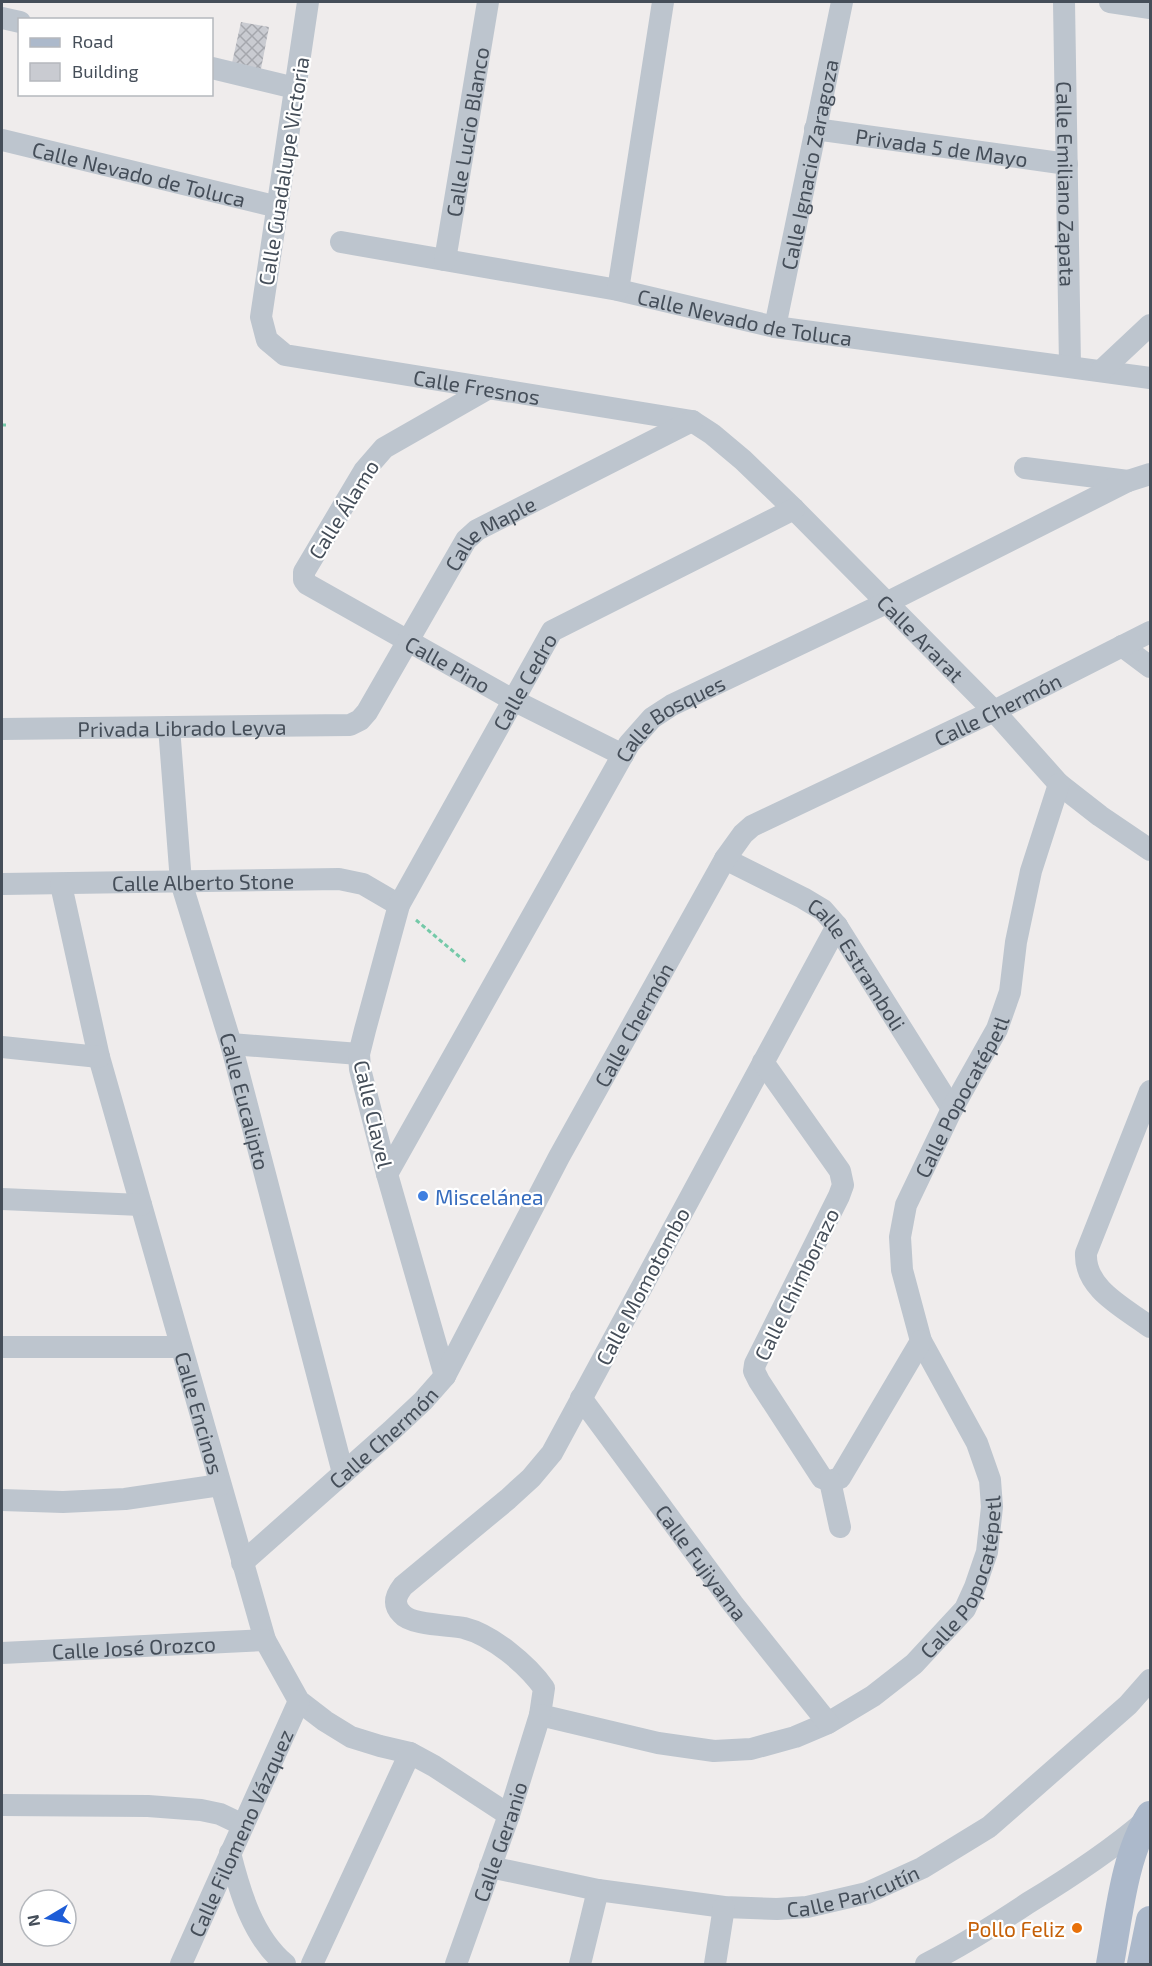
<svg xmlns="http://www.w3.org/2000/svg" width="1152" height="1966" viewBox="0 0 1152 1966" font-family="'Exo 2',sans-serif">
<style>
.building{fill:url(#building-cross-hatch)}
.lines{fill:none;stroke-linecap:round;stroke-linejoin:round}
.path{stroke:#74c9a8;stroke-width:3;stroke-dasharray:4.5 3;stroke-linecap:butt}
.minor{stroke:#bdc5ce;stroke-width:22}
.major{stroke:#acb9cb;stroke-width:28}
.shop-dot{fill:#3f7fe0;stroke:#fff;stroke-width:2}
.food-dot{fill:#e8710a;stroke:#fff;stroke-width:2}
.labels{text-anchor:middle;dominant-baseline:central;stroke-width:4.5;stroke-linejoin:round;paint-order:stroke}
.street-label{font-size:21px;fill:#454e59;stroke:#fff}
.shop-label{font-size:21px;fill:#366cbe;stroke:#fff;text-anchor:start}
.food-label{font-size:21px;fill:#c56008;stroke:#fff;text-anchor:end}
</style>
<defs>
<pattern id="building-cross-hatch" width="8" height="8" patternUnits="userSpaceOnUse" patternTransform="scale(1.5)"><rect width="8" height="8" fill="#c9cbd1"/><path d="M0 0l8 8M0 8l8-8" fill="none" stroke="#a5a7ad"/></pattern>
</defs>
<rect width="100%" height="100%" fill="#efecec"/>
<polygon class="building" points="241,22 269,27 261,69 232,63"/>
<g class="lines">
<g class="path">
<polyline points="2,425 6,425"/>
<polyline points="416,920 467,963"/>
</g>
<g class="minor">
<path id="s1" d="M308,2L261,317L267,340L285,355L692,421L712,434L743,460L794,509L994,711L1059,784L1100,816L1150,850"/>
<path id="s2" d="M1064,2L1070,366"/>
<polyline points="1110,2 1150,8"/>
<polyline points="2,18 20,22"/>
<polyline points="212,68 295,88"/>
<path id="s3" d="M815,129L1067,164"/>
<path id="s4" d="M2,140L278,207"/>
<path id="s5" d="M341,242L618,290L775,327L1150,378"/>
<path id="s6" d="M445,260L488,2"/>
<polyline points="618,290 663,2"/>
<path id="s7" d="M775,327L842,2"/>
<polyline points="1101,371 1150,325"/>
<path id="s8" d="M489,388L384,448L364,471L304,572V580L307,584L513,700L623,755"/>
<polyline points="1025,468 1128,481"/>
<polyline points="1122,646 1150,667"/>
<path id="s9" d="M169,727L181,882L231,1044L343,1473"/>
<path id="s10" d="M2,729L350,725L360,720L367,712L466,540L477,530L692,421"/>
<path id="s11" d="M725,859L803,898L823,910L837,926L952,1109"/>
<path id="s12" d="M2,884L339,879L363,884L399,905"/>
<path id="s13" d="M61,885L99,1057L265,1640L299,1701L325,1721L351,1737L380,1746L410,1753L434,1766L509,1815"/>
<path id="s14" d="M837,926L552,1453L531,1478L508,1499L403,1586C396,1595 392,1604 402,1614C411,1625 449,1625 464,1628C492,1635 527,1664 544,1688L540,1715L658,1743L714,1751L751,1749L795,1737L828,1723L873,1696L914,1664L965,1609L975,1587L987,1552L992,1507L990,1480L977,1443L921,1341L902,1270L900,1237L906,1205L952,1109L997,1029L1010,992L1016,942L1031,871L1059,784"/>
<polyline points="231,1044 359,1054"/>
<polyline points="2,1047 99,1057"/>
<polyline points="763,1062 840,1171 843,1185 839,1196 755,1364 754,1371 759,1381 822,1478 830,1481 840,1478 921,1341"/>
<path d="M1150,1091L1086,1253C1084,1289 1125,1308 1150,1327"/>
<path id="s15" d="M387,1174L629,744L652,718L672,705L886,603L1128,481L1150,474"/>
<polyline points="2,1199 141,1205"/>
<polyline points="2,1347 181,1347"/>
<path id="s16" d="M445,1376L387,1174L360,1069L359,1054L365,1030L399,905L552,631L794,509"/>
<path id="s17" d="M581,1398L733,1604L828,1723"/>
<polyline points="830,1481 840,1527"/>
<polyline points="2,1500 63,1502 125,1499 220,1485"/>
<path id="s18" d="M242,1563L391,1431L423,1401L445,1376L559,1157L725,859L743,834L752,826L994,711L1150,632"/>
<path id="s19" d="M2,1653L265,1640"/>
<polyline points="2,1805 148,1806 201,1810 220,1814 243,1825"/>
<path d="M230,1853C240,1893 253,1937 285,1964"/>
<path id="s20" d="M490,1867L598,1890L724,1907L777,1909L807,1907L867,1893L922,1868L989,1827L1128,1705L1150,1680"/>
<path id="s21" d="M181,1964L299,1701"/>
<polyline points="312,1964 410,1753"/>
<path id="s22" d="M456,1964L509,1815L540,1715"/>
<polyline points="580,1964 598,1890"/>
<polyline points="715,1964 724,1907"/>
<path d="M926,1964C961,1946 995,1925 1028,1903C1069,1878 1109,1852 1145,1821"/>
</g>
<g class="major">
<path d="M1110,1964C1119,1916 1124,1856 1150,1815"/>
<polyline points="1141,1964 1150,1920"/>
</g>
</g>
<circle class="shop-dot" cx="423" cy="1196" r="6"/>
<circle class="food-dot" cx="1077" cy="1928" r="6"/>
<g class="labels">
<g class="street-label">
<text stroke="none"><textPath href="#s6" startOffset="130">Calle Lucio Blanco</textPath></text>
<text stroke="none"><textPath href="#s3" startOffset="128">Privada 5 de Mayo</textPath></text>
<text stroke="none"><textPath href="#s7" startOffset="166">Calle Ignacio Zaragoza</textPath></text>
<text transform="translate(283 171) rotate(-81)">Calle Guadalupe Victoria</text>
<text stroke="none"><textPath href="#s4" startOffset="141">Calle Nevado de Toluca</textPath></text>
<text stroke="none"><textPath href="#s2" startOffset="182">Calle Emiliano Zapata</textPath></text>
<text stroke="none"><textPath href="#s5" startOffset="411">Calle Nevado de Toluca</textPath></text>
<text stroke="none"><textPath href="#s1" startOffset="560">Calle Fresnos</textPath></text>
<text transform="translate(343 509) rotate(-58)">Calle Álamo</text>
<text stroke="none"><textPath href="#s10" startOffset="591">Calle Maple</textPath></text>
<text stroke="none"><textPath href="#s1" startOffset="1094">Calle Ararat</textPath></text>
<text stroke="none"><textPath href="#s8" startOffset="444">Calle Pino</textPath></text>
<text stroke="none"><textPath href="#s16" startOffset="744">Calle Cedro</textPath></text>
<text stroke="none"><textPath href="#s18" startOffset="1179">Calle Chermón</textPath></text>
<text stroke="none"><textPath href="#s15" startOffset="542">Calle Bosques</textPath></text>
<text stroke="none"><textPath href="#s10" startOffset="180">Privada Librado Leyva</textPath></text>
<text stroke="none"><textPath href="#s12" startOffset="201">Calle Alberto Stone</textPath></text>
<text stroke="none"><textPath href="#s11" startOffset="174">Calle Estramboli</textPath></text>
<text stroke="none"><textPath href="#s18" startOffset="675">Calle Chermón</textPath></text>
<text stroke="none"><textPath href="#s14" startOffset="2050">Calle Popocatépetl</textPath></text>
<text stroke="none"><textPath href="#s9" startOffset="384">Calle Eucalipto</textPath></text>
<text transform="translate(374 1114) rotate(77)">Calle Clavel</text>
<text transform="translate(796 1284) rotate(-64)">Calle Chimborazo</text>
<text transform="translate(642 1286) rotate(-62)">Calle Momotombo</text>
<text stroke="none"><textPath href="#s13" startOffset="546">Calle Encinos</textPath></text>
<text stroke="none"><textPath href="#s18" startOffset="189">Calle Chermón</textPath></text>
<text stroke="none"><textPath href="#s17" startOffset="204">Calle Fujiyama</textPath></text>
<text stroke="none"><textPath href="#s14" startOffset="1528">Calle Popocatépetl</textPath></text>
<text stroke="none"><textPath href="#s19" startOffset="132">Calle José Orozco</textPath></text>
<text stroke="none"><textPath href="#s21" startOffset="144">Calle Filomeno Vázquez</textPath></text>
<text stroke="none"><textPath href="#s22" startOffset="130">Calle Geranio</textPath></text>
<text stroke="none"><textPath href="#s20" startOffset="369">Calle Paricutín</textPath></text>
</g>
<g class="shop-label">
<text x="435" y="1196">Miscelánea</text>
</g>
<g class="food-label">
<text x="1065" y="1928">Pollo Feliz</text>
</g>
</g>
<rect width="1152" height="1966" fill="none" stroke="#454e59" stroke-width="6"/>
<rect x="18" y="18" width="195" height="78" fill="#ffffff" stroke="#b5b8bd" stroke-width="1.5"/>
<rect x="30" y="38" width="30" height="9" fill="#acb9cb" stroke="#b5b8bd" stroke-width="1.5"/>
<text x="72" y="48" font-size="18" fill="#454e59">Road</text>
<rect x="30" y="63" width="30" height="18" fill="#c9cbd1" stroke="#b5b8bd" stroke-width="1.5"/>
<text x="72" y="78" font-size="18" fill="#454e59">Building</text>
<g transform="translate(48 1918) rotate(260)"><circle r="28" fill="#ffffff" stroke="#b5b8bd" stroke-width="1.5"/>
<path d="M0-4.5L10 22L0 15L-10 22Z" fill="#1e5dd7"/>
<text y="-9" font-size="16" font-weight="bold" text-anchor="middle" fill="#454e59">N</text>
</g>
</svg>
